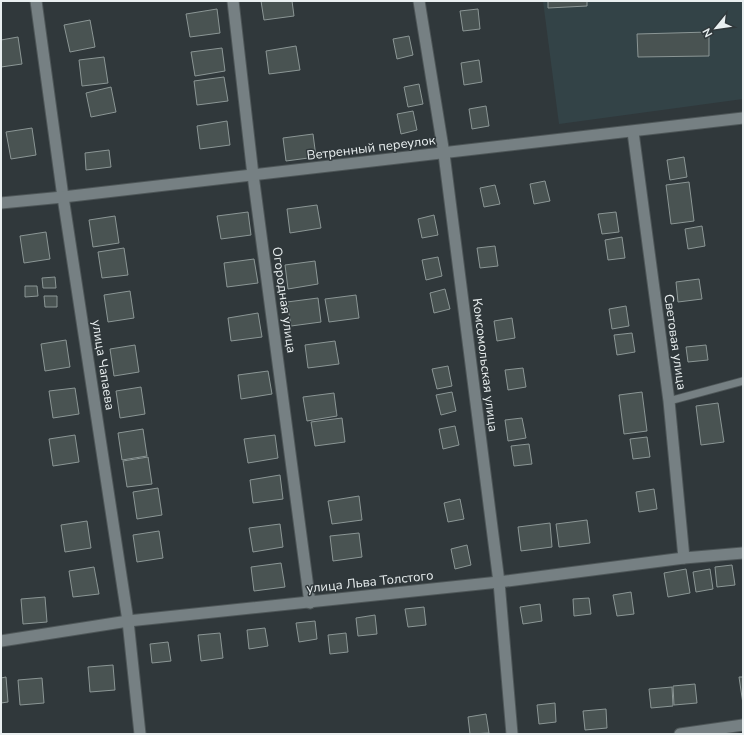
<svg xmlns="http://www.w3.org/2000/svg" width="744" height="735" viewBox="0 0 744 735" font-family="'Nunito Sans',sans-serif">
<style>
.built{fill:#334347}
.building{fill:#495352;stroke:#8b9695}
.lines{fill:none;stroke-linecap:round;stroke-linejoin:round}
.service-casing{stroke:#4e5658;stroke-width:9}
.minor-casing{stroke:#4e5658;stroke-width:13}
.service{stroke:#768083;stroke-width:7}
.minor{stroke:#768083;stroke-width:11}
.labels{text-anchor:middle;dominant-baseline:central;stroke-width:3;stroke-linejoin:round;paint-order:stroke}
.street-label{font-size:13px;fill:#e9eff0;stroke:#30383b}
</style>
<rect width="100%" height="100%" fill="#30383b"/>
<polygon class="built" points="543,1 743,1 743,99 559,124"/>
<g class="building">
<polygon points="261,1 292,1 294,16 264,20"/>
<polygon points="548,1 587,1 587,6 548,8"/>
<polygon points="217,9 220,33 190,37 186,14"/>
<polygon points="478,9 480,29 463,31 460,11"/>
<polygon points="90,20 95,47 70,52 64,25"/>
<polygon points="709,32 709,56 638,57 637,34"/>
<polygon points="409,36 413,55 397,59 393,39"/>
<polygon points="18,37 22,64 1,67 1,40"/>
<polygon points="296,46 300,70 269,74 266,51"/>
<polygon points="222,48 225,71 195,76 191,52"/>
<polygon points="104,57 108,83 82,86 79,60"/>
<polygon points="479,60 482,82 464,85 461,63"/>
<polygon points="224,77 228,101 197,105 194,81"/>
<polygon points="419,84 423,104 408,107 404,87"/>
<polygon points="111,87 116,112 91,117 86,93"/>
<polygon points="486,106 489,126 472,129 469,109"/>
<polygon points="413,111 417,130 401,134 397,114"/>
<polygon points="227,121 230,145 200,149 197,126"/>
<polygon points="32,128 36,155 11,159 6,132"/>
<polygon points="313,134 316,157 286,161 283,138"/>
<polygon points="109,150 111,167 86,170 85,153"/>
<polygon points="684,157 687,177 670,180 667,160"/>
<polygon points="545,181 550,201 534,204 530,184"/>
<polygon points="689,182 694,221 671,224 666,185"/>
<polygon points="495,185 500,204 484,207 480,188"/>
<polygon points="317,205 321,228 290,233 287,209"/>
<polygon points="248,212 251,235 221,239 217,216"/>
<polygon points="616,212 619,232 602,234 598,214"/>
<polygon points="434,215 438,235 422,238 418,219"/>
<polygon points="115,216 119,243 93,247 89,220"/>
<polygon points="702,226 705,246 688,249 685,229"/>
<polygon points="46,232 50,259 24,263 20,236"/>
<polygon points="622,237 625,258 608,260 605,240"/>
<polygon points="495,246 498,266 480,268 477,248"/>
<polygon points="124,248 128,275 102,278 98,252"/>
<polygon points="438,257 442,276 426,280 422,260"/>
<polygon points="254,259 258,283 227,287 224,263"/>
<polygon points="315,261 318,284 288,289 285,265"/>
<polygon points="55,277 56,288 43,288 42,278"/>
<polygon points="699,279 702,299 678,302 676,282"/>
<polygon points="25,286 37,286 38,296 25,297"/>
<polygon points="445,289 450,309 434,313 430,293"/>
<polygon points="130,291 134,318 108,322 104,295"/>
<polygon points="356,295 359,318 329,322 325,299"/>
<polygon points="44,296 57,296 57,307 45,307"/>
<polygon points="318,298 321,322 291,326 287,302"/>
<polygon points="626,306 629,326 612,329 609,309"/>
<polygon points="258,313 262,337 231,341 228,318"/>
<polygon points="512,318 515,338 497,341 494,321"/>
<polygon points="632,333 635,352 617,355 614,335"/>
<polygon points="66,340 70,367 45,371 41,344"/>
<polygon points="335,341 339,364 308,368 305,345"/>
<polygon points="135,345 139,372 114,376 110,349"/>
<polygon points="706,345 708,360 688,362 686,347"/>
<polygon points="448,366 452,386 437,389 432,369"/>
<polygon points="523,368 526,387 508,390 505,370"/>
<polygon points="268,371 272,394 241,399 238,375"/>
<polygon points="141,387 145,414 120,418 116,391"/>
<polygon points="75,388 79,414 53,418 49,391"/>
<polygon points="452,392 456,411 441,415 436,395"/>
<polygon points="642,392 647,431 624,434 619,395"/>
<polygon points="334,393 337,416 307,421 303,397"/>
<polygon points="718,403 724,442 701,445 696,406"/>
<polygon points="342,418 345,442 315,446 311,422"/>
<polygon points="522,418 526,438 508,441 505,420"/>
<polygon points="455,426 459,445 443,449 439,429"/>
<polygon points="143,429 147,456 122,460 118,433"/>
<polygon points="75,435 79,462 53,466 49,439"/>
<polygon points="275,435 278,458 248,463 244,439"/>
<polygon points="647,437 650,457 633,459 630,439"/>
<polygon points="529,444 532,464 514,466 511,446"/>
<polygon points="148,457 152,484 127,487 123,461"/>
<polygon points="280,475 283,499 253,503 250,480"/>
<polygon points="158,488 162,515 137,519 133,492"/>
<polygon points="654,489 657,509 639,512 636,492"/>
<polygon points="359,496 362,520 332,524 328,501"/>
<polygon points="460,499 464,519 448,522 444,503"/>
<polygon points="587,520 590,543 559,547 556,524"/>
<polygon points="87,521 91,548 65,552 61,525"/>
<polygon points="550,523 552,547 521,551 518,527"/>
<polygon points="280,524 283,547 253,552 249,528"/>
<polygon points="159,531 163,558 137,562 133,535"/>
<polygon points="359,533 362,557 333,561 330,536"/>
<polygon points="467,545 471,565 455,569 451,549"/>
<polygon points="281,563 285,587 254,591 251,567"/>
<polygon points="732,565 735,585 717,587 715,567"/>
<polygon points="94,567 99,594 73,597 69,571"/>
<polygon points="686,569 690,593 668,597 664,573"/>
<polygon points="710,569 713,589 696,592 693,572"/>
<polygon points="631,592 634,614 617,616 613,595"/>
<polygon points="45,597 47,622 23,624 21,599"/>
<polygon points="589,598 591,614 574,616 573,599"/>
<polygon points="540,604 542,621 523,624 520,607"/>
<polygon points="424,607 426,625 408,627 405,609"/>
<polygon points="375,615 377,634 358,636 356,618"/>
<polygon points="315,621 317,639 299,642 296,623"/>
<polygon points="265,628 268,646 249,649 247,630"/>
<polygon points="220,633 223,658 201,661 198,635"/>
<polygon points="346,633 348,652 330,654 328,635"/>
<polygon points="168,642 171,661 152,663 150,644"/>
<polygon points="113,665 115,690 90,692 88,667"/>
<polygon points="6,677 8,702 1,703 1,678"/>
<polygon points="739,677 743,677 743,704"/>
<polygon points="42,678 44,703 20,705 18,680"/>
<polygon points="695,684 697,703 674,705 673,686"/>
<polygon points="672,687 673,706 651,708 649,689"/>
<polygon points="555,703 556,722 539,724 537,705"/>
<polygon points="606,709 607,728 585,730 583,711"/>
<polygon points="486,714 489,733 470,734 468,717"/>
</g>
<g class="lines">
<defs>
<polyline id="service" points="669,401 743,381"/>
<g id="minor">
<polyline points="36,1 63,197 128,621 140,734"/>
<polyline points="233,1 253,175 310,603"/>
<polyline points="419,1 444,154 499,582 512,734"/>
<polyline points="633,132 669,401 684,558"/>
<polyline points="1,203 63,197 743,118"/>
<polyline points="1,641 128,621 499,582 684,558 743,553"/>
<polyline points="680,734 743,725"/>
</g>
</defs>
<use href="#service" class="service-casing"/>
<use href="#minor" class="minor-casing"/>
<use href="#service" class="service"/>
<use href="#minor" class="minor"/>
</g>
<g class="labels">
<g class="street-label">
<text transform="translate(371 148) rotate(-7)">Ветренный переулок</text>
<text transform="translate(284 300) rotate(82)">Огородная улица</text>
<text transform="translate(675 342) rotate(82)">Световая улица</text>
<text transform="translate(103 365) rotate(81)">улица Чапаева</text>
<text transform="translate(485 365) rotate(83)">Комсомольская улица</text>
<text transform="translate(370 582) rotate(-6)">улица Льва Толстого</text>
</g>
</g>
<rect width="744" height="735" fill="none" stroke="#e9eff0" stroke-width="4"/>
<g transform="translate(716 28) rotate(241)" stroke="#30383b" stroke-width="3" paint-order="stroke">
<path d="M0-3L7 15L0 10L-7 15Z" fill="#e9eff0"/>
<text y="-6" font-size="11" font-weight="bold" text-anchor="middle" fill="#e9eff0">N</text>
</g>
</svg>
